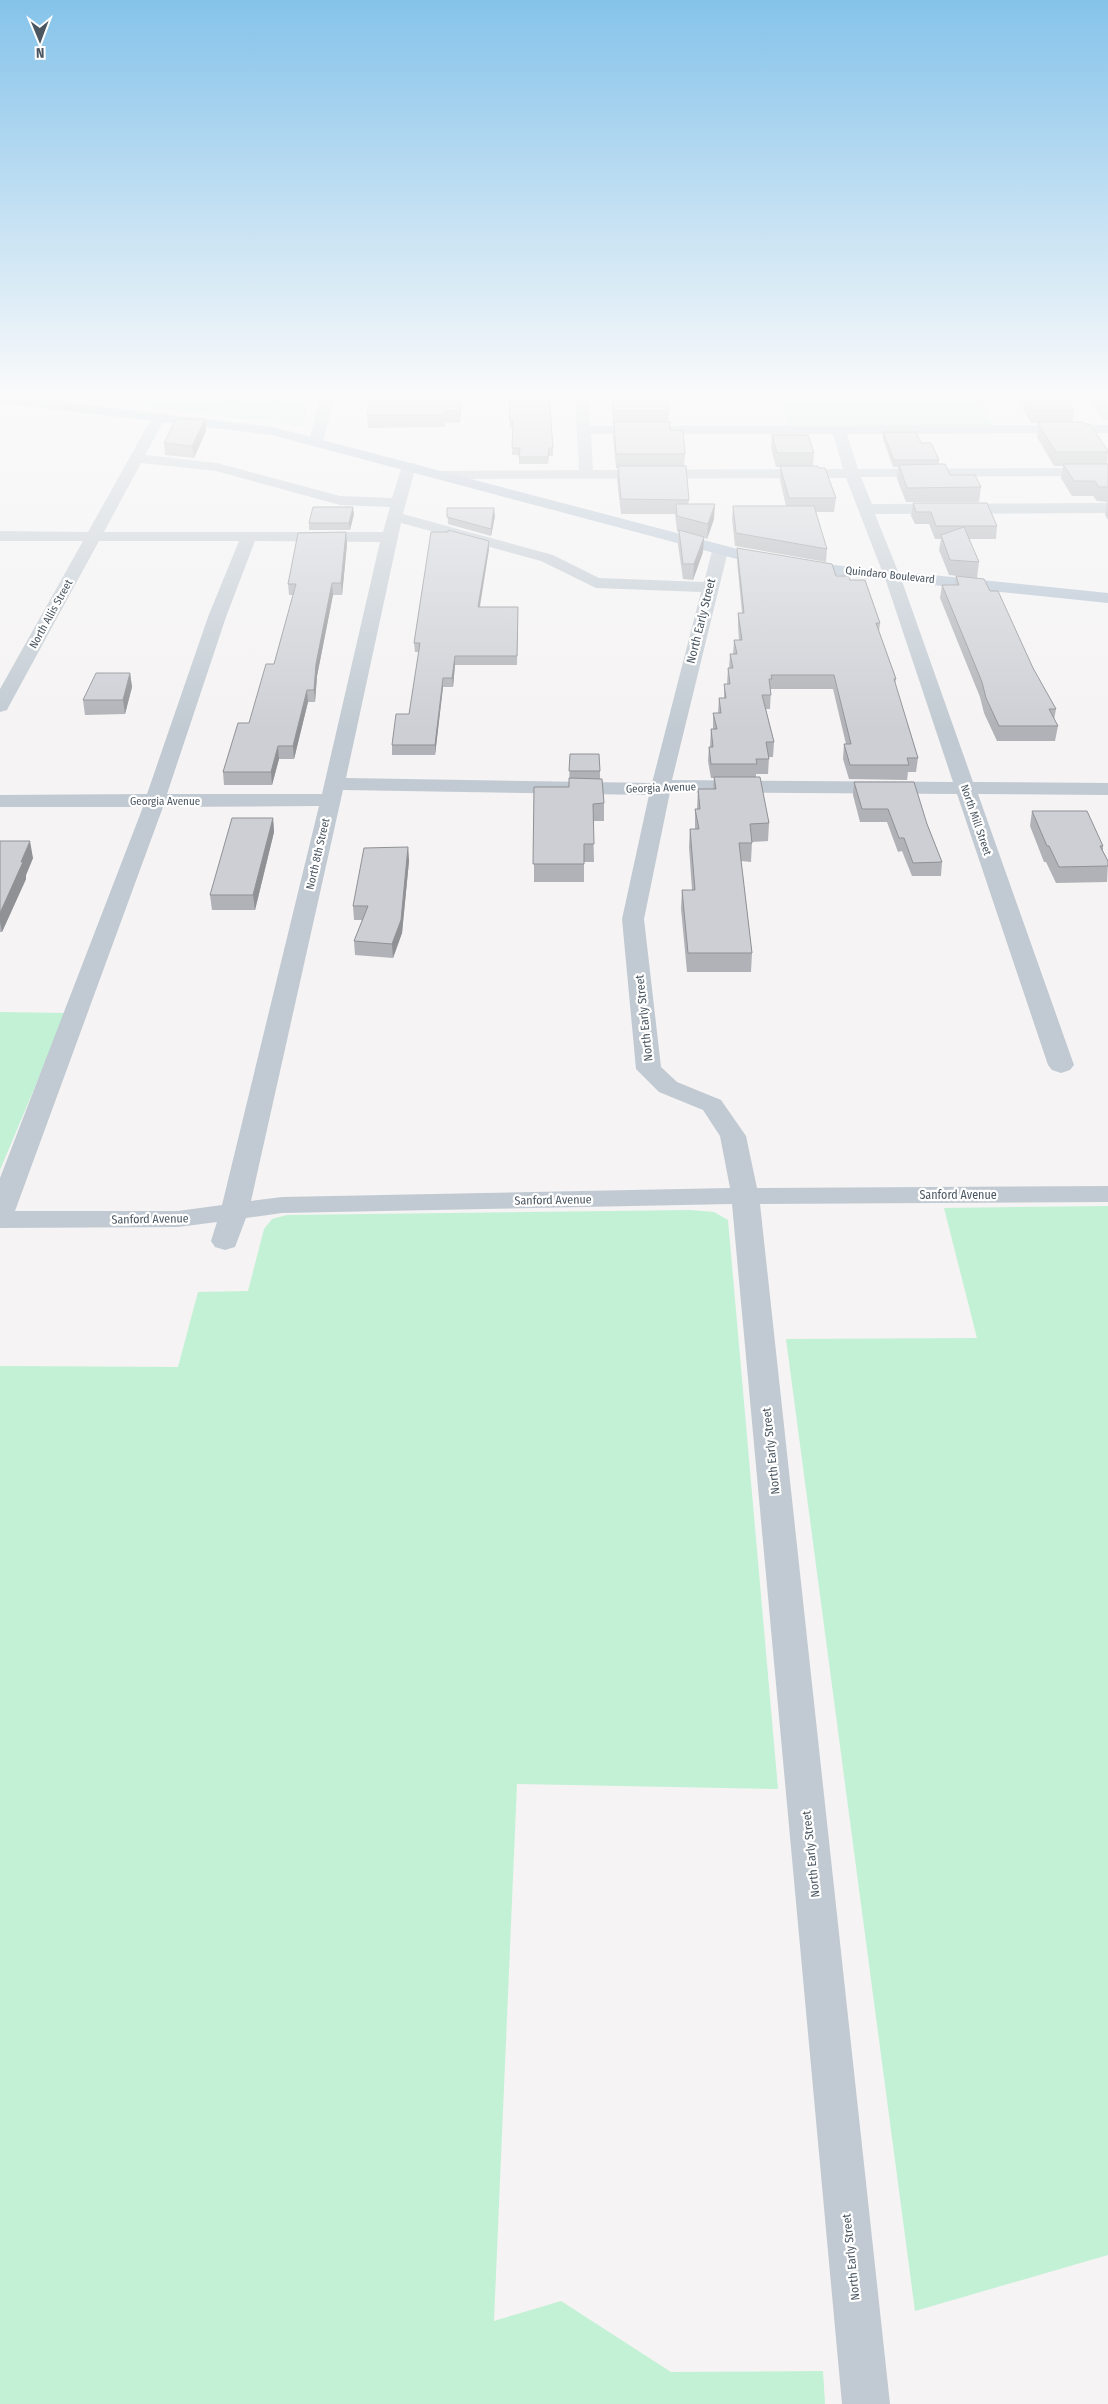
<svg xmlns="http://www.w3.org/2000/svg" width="1108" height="2404" viewBox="0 0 1108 2404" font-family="'Fira Sans Condensed',sans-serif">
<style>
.green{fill:#c3f1d5}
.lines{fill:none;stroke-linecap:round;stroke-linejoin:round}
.path{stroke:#7ad0a6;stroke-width:2;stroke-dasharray:2 1;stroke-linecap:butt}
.minor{fill:#c1cad2;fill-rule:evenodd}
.major{fill:#b3c2d1;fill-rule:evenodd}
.wall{fill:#b0b2b7}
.shaded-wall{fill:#909195}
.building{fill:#cdcfd5;stroke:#909195}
.labels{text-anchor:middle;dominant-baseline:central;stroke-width:4.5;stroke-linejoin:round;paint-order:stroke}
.far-street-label{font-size:11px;fill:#4a5661;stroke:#fff}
.street-label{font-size:12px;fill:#4a5661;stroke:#fff}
</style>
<rect width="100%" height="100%" fill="#f5f3f3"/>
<g class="green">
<polygon points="90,394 311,394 303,425 299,426 84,399"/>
<polygon points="659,394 1067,394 975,394 994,427 789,427 777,394"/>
<polygon points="0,1012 66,1013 0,1170"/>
<polygon points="1108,1206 1108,2255 915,2311 786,1339 977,1338 944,1208"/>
<polygon points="690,1210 714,1212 728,1220 778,1789 517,1784 494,2321 561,2301 671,2372 823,2371 825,2404 0,2404 0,1366 178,1367 198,1292 248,1291 264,1229 272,1219 287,1215"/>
</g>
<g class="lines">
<g class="path">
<polyline points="224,401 283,394"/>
<polyline points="270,408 277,396"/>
</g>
<g class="minor">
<polygon points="321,394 335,394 323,441 316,445 309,441"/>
<path d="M575,394H589L590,426L1108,425V433L847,434L858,469L1108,468V476L861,477L872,504L1108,503V513L875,514L903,584L973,782L1108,783V795L978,794L1074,1065L1070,1070L1061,1073L1052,1070L1048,1065L957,794L670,792L644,919L661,1067L677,1082L721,1100L746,1136L757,1188L1108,1186V1202L760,1204L890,2404H842L732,1204L282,1213L246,1218L235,1247L225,1250L215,1247L211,1241L217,1222L178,1227L0,1228V1178L143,807H0V795L147,794L208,617L239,541H99L9,706L7,710L0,712V689L83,541H0V531L88,532L154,414H164L166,417L145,455L217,463L340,496L392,498L402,466L404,463H414L416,466L403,514L553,555L599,578L704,582L712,551L714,548H726L728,551L672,780L953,782L887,584L846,478L442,479L435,475L442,471L579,470ZM591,434H833L843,469L593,470ZM141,463L216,471L340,505L390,507L383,532H104ZM401,523L541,561L596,588L701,592L652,783L346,778ZM255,541L380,542L322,794H167L226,617ZM343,790L649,795L622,919L636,1069L659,1092L703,1110L720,1136L730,1188L282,1197L251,1201ZM319,806L222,1205L178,1211H15L163,807Z"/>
<polygon points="1087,394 1100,394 1108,406 1108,420 1103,419"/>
</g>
<polygon class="major" points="0,395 273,427 753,553 805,562 1108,593 1108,603 805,572 752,563 272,435 0,403"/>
</g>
<g class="wall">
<polygon points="462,394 460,423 445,423 445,427 368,428 367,415"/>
<polygon points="508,394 553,448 553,456 549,456 548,464 519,464 519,455 512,455 513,428 510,428"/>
<polygon points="611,394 667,394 669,411 668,422 670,430 685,454 684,466 689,500 688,504 714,519 707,539 704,538 703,552 693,580 683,579 678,545 679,532 677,531 675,514 621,514 617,480 618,468 616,468 613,436 614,424 613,424"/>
<polygon points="1020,394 1064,394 1074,410 1072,422 1108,451 1107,464 1108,464 1108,520 1105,515 1107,502 1097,501 1093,496 1072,496 1061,478 1063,466 1054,466 1037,437 1039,423 1031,423 1019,402"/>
<polygon points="206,431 194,458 165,455 164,443"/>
<polygon points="883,432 921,443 939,460 939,465 950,475 981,487 979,502 906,502 897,479 898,467 893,467 883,439"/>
<polygon points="772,435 814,453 813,466 818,468 836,498 834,512 816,512 827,549 826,562 735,546 732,519 733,506 786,506 780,480 780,467 776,467 771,448"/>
<polygon points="913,503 997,526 996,539 969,539 979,562 977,578 949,575 939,550 941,539 935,539 929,524 915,524 911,516"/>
<polygon points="447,508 495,516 491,536 448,524"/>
<polygon points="354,514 350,530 309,530 309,523"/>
<polygon points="346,532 347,544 342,595 333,595 317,676 315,702 308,702 294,759 279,759 272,785 224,785 223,772 249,723 274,664 293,595 289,595 288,584"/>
<polygon points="489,541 489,549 480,607 518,607 517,665 455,665 453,687 443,687 435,755 392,755 392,745 409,714 419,652 415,652 414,643"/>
<polygon points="737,548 850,580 880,623 879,632 896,679 895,684 918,758 916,772 908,772 907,780 849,779 843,759 844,744 846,744 833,689 771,689 770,709 766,709 774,742 773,757 769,757 768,774 756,774 756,777 769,823 768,841 752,842 751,862 741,861 752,953 751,972 687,972 681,909 682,890 692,890 689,847 690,829 695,829 695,809 697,809 698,789 713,789 714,778 711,778 708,761 709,747 710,747 711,729 713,729 713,713 718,713 719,698 724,698 724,684 727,684 728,668 729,668 730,654 733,654 734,640 739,640 738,626 738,613 742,613 737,561"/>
<polygon points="956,576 990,591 1056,709 1054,720 1058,726 1055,741 997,741 984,713 980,697 940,598 942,585 955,585"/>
<polygon points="130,673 132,687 125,714 85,715 83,700"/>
<polygon points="570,754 600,771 600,779 604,803 604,821 593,821 594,862 584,862 584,882 534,882 534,787 569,787"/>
<polygon points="854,782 927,824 942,862 941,876 912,876 902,851 898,852 887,822 860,822 853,795"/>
<polygon points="1032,811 1103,846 1103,851 1108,861 1107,882 1056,883 1046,862 1044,862 1030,826"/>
<polygon points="273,818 274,832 255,910 212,910 210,895"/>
<polygon points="0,841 33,858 26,875 26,879 2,932 0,932"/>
<polygon points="408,847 409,861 402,933 393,958 355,955 354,941 362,920 354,920 353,906"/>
</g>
<g class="shaded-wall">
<polygon points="461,394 462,394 460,423 460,411"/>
<polygon points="205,419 206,431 194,458 192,446"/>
<polygon points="715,504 714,519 707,539 708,524"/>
<polygon points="353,507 354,514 350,530 349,523"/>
<polygon points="494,508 495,516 491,536 491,529"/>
<polygon points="346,532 347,544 342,595 341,583"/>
<polygon points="704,537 703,552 693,580 694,564"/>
<polygon points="489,541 489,549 478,615 478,607"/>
<polygon points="332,583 333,595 317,676 315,702 314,690 316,664"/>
<polygon points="455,656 455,665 453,687 452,678"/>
<polygon points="130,673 132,687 125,714 123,700"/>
<polygon points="443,678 443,687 435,755 435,745"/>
<polygon points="307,690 308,702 294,759 293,746"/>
<polygon points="278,746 279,759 272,785 271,772"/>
<polygon points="273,818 274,832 255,910 253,895"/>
<polygon points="30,841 33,858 26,875 26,879 2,932 0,922 0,913"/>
<polygon points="408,847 409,861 402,933 393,958 392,944"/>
</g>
<g class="building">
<polygon points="371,394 461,394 460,411 445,411 445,415 367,415"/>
<polygon points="509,394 549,394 553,448 549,448 548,457 519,457 520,448 512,448 513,421 510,421"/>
<polygon points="612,394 667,394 669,411 613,411"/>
<polygon points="1024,394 1064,394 1074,410 1033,410"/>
<polygon points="176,419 205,419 192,446 164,443"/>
<polygon points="614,422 670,422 670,430 683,430 685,454 616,454"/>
<polygon points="1039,422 1082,422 1084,424 1090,424 1108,451 1108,452 1056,452 1038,424 1041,424"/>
<polygon points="883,432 916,432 921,443 931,443 939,460 894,460"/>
<polygon points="772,435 808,435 814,453 777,453"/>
<polygon points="945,464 950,475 975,475 981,487 907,488 899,465"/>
<polygon points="1063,464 1108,464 1108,487 1099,487 1095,481 1074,481"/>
<polygon points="618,466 686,466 689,500 621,499"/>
<polygon points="780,466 818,466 818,468 825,468 836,498 789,498"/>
<polygon points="913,503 987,503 997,526 936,526 931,512 916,512"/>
<polygon points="676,504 715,504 708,524 677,516"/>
<polygon points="733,506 814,506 827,549 736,533"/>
<polygon points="313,507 353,507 349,523 309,523"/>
<polygon points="447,508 494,508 491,529 447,517"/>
<polygon points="964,527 979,562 950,560 941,535"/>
<polygon points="448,530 489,541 478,607 518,607 517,656 455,656 452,678 443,678 435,745 392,745 396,714 409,714 420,643 414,643 431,532 448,532"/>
<polygon points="679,530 704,537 694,564 683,564"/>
<polygon points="346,532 341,583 332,583 316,664 314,690 307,690 293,746 278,746 271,772 223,772 238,723 249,723 266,664 274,664 296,584 288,584 298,533"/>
<polygon points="737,548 832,564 836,576 849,576 850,580 865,580 880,623 876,623 896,679 894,679 918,758 907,758 909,765 850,765 844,744 851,744 834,675 771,675 772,679 769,679 771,695 762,695 774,742 766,742 769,759 756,759 757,764 711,764 709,747 713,747 711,729 717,729 713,713 721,713 719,698 726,698 724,684 730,684 728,668 733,668 730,654 737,654 734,640 742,640 738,613 744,613"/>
<polygon points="956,576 984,579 990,591 998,591 1033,668 1056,709 1049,709 1058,726 999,726 986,698 982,682 942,585 959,585"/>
<polygon points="96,673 130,673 123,700 83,700"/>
<polygon points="570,754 599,754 600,771 569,771"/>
<polygon points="714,777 760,777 769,823 750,824 752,843 739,843 752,953 688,953 682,890 695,890 690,829 699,829 695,809 700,809 698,789 716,789"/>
<polygon points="569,778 602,779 604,803 593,804 594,844 584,844 584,864 533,864 534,787 569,787"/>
<polygon points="854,782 914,782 927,824 942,862 913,863 904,838 899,838 888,809 862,809"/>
<polygon points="1032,811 1087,811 1103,846 1100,846 1108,861 1108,866 1059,867 1049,846 1047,846"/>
<polygon points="232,818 273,818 253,895 210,895"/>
<polygon points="0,841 30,841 21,862 23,862 0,913"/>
<polygon points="408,847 401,920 392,944 354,941 368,906 353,906 364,848"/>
</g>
<linearGradient id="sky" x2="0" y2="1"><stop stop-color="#85c3ea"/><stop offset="0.54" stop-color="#fafafa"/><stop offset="1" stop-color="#fafafa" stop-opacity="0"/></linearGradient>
<rect width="1108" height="731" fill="url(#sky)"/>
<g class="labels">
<g class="far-street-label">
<text transform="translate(890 575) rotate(6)">Quindaro Boulevard</text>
<text transform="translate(51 614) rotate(-61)">North Allis Street</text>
<text transform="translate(661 788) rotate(-2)">Georgia Avenue</text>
<text x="165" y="801">Georgia Avenue</text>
<text transform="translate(976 820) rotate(71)">North Mill Street</text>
<text transform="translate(318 854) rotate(-77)">North 8th Street</text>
</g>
<g class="street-label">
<text transform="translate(701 621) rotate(-76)">North Early Street</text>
<text transform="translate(644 1018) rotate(-96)">North Early Street</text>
<text x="958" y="1195">Sanford Avenue</text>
<text transform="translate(553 1200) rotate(-1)">Sanford Avenue</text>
<text transform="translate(150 1219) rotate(-1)">Sanford Avenue</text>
<text transform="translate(771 1451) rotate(-96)">North Early Street</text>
<text transform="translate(811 1854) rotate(-96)">North Early Street</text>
<text transform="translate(851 2257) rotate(-96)">North Early Street</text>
</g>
</g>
<g transform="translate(40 40) rotate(179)" stroke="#ffffff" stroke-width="4" paint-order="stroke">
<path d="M0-4L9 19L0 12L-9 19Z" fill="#4a5661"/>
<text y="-8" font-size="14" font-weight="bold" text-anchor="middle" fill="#4a5661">N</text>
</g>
</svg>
